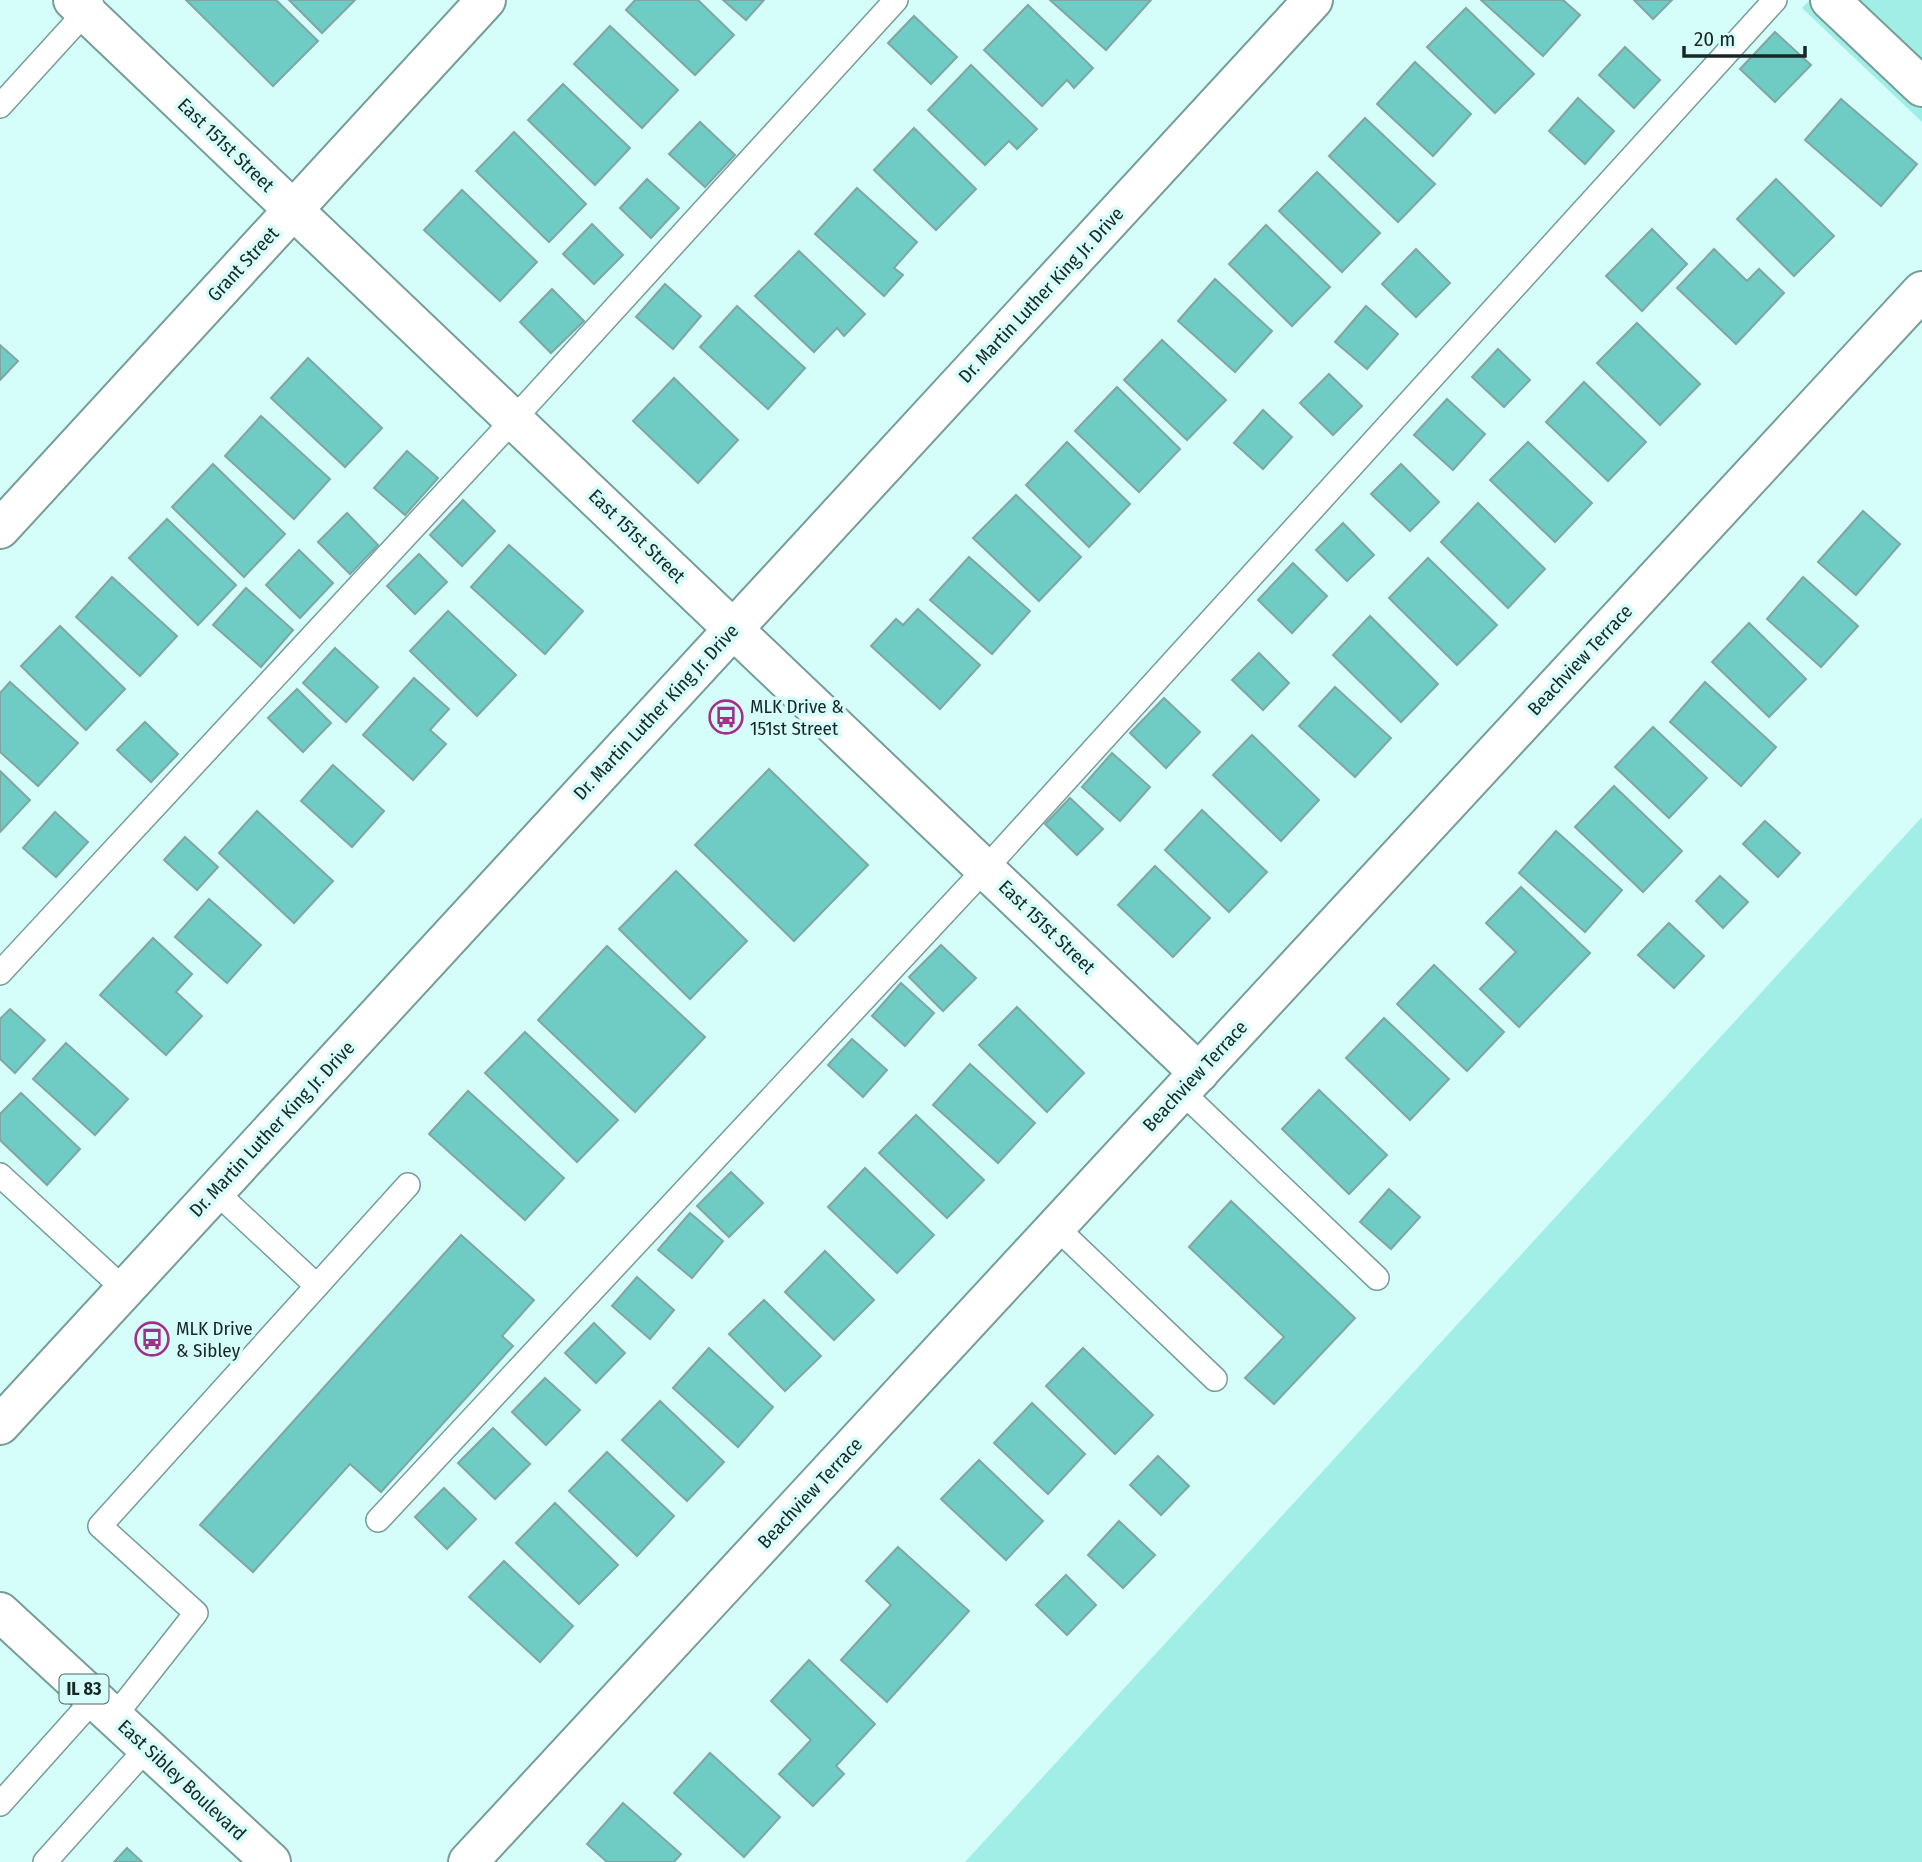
<svg xmlns="http://www.w3.org/2000/svg" width="1922" height="1862" viewBox="0 0 1922 1862" font-family="'Fira Sans Condensed',sans-serif">
<style>
.green{fill:#a1eee7}
.building{fill:#6fccc5;stroke:#80a6a2;stroke-width:2}
.lines{fill:none;stroke-linecap:round;stroke-linejoin:round}
.lane-casing{stroke:#779d99;stroke-width:26}
.street-casing{stroke:#779d99;stroke-width:42}
.secondary-casing{stroke:#779d99;stroke-width:42}
.primary-casing{stroke:#779d99;stroke-width:42}
.lane{stroke:#fff;stroke-width:23}
.street{stroke:#fff;stroke-width:38}
.secondary{stroke:#fff;stroke-width:38}
.primary{stroke:#fff;stroke-width:38}
.labels{text-anchor:middle;dominant-baseline:central;stroke-width:7;stroke-linejoin:round;paint-order:stroke}
.shield{fill:#d5fdf9;stroke:#506765;stroke-width:2}
.shield-label{font-size:18px;font-weight:bold;fill:#172725}
.street-label{font-size:19px;fill:#172725;stroke:#d5fdf9}
.poi-label{font-size:19px;fill:#172725;stroke:#d5fdf9;text-anchor:start}
</style>
<rect width="100%" height="100%" fill="#d5fdf9"/>
<g class="green">
<polygon points="1810,0 1922,0 1922,122 1802,8"/>
<polygon points="1922,817 1922,1862 965,1862"/>
</g>
<g class="building">
<polygon points="186,0 276,0 318,41 273,86"/>
<polygon points="289,0 355,0 322,33"/>
<polygon points="635,0 698,0 734,35 695,75 626,10"/>
<polygon points="723,0 764,0 746,20"/>
<polygon points="1050,0 1151,0 1106,50"/>
<polygon points="1481,0 1563,0 1580,15 1543,56"/>
<polygon points="1634,0 1672,0 1653,19"/>
<polygon points="1028,5 1093,68 1074,88 1067,80 1042,106 984,50"/>
<polygon points="1466,8 1534,74 1495,113 1427,47"/>
<polygon points="914,16 957,57 931,84 888,43"/>
<polygon points="610,26 678,90 642,128 574,64"/>
<polygon points="1775,32 1811,65 1775,102 1740,69"/>
<polygon points="1625,47 1660,80 1634,108 1599,75"/>
<polygon points="1415,62 1471,114 1433,156 1377,104"/>
<polygon points="971,65 1037,129 1017,149 1009,141 985,165 928,110"/>
<polygon points="563,84 630,148 595,185 528,120"/>
<polygon points="1578,98 1614,131 1585,164 1549,131"/>
<polygon points="1841,99 1917,164 1881,206 1805,140"/>
<polygon points="1365,118 1435,184 1398,222 1329,156"/>
<polygon points="700,122 735,155 705,187 669,154"/>
<polygon points="914,128 976,189 936,230 874,170"/>
<polygon points="514,132 586,204 549,242 476,171"/>
<polygon points="1317,172 1380,233 1342,272 1279,211"/>
<polygon points="647,179 679,208 651,238 620,208"/>
<polygon points="1776,179 1834,236 1794,276 1737,219"/>
<polygon points="857,188 917,242 894,268 903,275 884,296 815,234"/>
<polygon points="462,190 537,262 500,301 424,230"/>
<polygon points="592,224 623,255 594,284 563,254"/>
<polygon points="1266,225 1330,287 1292,326 1229,264"/>
<polygon points="1652,229 1687,264 1642,311 1606,276"/>
<polygon points="1416,249 1450,283 1416,317 1382,284"/>
<polygon points="1714,249 1747,281 1759,269 1784,293 1736,344 1677,288"/>
<polygon points="799,251 865,314 844,336 837,328 814,352 755,296"/>
<polygon points="1215,279 1272,331 1235,372 1178,321"/>
<polygon points="665,284 701,316 673,349 636,317"/>
<polygon points="552,289 584,321 551,353 520,322"/>
<polygon points="737,306 805,368 768,409 700,347"/>
<polygon points="1366,306 1398,334 1367,369 1335,342"/>
<polygon points="1637,323 1700,384 1660,425 1597,363"/>
<polygon points="1162,340 1226,400 1187,440 1124,380"/>
<polygon points="0,345 18,361 0,380"/>
<polygon points="1498,349 1530,380 1504,407 1472,377"/>
<polygon points="308,358 382,428 345,467 271,398"/>
<polygon points="1329,374 1362,406 1333,435 1300,403"/>
<polygon points="674,378 738,440 698,483 633,421"/>
<polygon points="1584,382 1646,442 1608,481 1546,422"/>
<polygon points="1117,387 1180,449 1139,492 1075,431"/>
<polygon points="1447,399 1485,434 1453,470 1414,435"/>
<polygon points="1263,410 1292,437 1263,469 1234,443"/>
<polygon points="261,416 330,479 294,519 225,456"/>
<polygon points="1067,442 1130,504 1089,547 1026,485"/>
<polygon points="1528,442 1592,503 1555,542 1490,480"/>
<polygon points="407,451 438,478 405,515 374,488"/>
<polygon points="213,464 285,534 244,577 172,507"/>
<polygon points="1401,464 1439,502 1410,531 1371,494"/>
<polygon points="1016,495 1081,557 1039,601 973,538"/>
<polygon points="463,500 495,531 462,566 430,535"/>
<polygon points="1478,503 1545,569 1508,608 1441,542"/>
<polygon points="1863,511 1900,544 1856,595 1818,562"/>
<polygon points="347,513 378,545 350,574 318,542"/>
<polygon points="167,519 236,585 198,625 129,558"/>
<polygon points="1343,523 1374,555 1347,581 1316,550"/>
<polygon points="509,545 583,611 545,654 471,587"/>
<polygon points="299,550 333,583 300,618 266,585"/>
<polygon points="419,554 447,582 415,614 387,586"/>
<polygon points="969,557 1030,611 992,654 930,600"/>
<polygon points="1428,558 1497,625 1457,665 1389,598"/>
<polygon points="1293,563 1327,596 1292,633 1258,600"/>
<polygon points="112,577 177,636 140,676 76,617"/>
<polygon points="1803,577 1858,626 1821,667 1767,619"/>
<polygon points="246,588 293,630 261,667 213,625"/>
<polygon points="918,609 980,665 940,709 871,646 896,619 903,625"/>
<polygon points="448,611 516,675 477,716 410,651"/>
<polygon points="1370,616 1438,684 1401,722 1333,655"/>
<polygon points="1749,623 1806,679 1769,717 1712,662"/>
<polygon points="60,626 125,689 86,730 21,666"/>
<polygon points="335,648 378,687 346,722 303,683"/>
<polygon points="1259,653 1289,683 1263,710 1232,680"/>
<polygon points="414,678 449,709 430,730 446,744 413,780 363,735"/>
<polygon points="10,682 78,743 38,786 0,752 0,693"/>
<polygon points="1705,682 1776,747 1741,786 1670,722"/>
<polygon points="1335,687 1391,738 1355,777 1299,726"/>
<polygon points="297,689 331,723 303,752 268,718"/>
<polygon points="1164,698 1200,732 1166,768 1130,733"/>
<polygon points="145,722 178,754 151,782 117,750"/>
<polygon points="1653,727 1707,778 1669,818 1615,767"/>
<polygon points="1252,735 1319,800 1281,841 1213,775"/>
<polygon points="1112,753 1150,787 1120,821 1082,787"/>
<polygon points="333,765 384,811 352,847 301,801"/>
<polygon points="769,769 868,865 794,941 695,845"/>
<polygon points="0,771 30,800 0,832"/>
<polygon points="1614,786 1682,851 1643,892 1575,827"/>
<polygon points="1070,798 1103,829 1077,855 1045,824"/>
<polygon points="1202,810 1267,872 1229,912 1165,850"/>
<polygon points="257,811 333,881 294,923 219,853"/>
<polygon points="55,812 88,842 56,877 23,848"/>
<polygon points="1765,821 1800,853 1778,877 1743,844"/>
<polygon points="1556,831 1622,890 1585,932 1519,873"/>
<polygon points="185,837 218,867 197,890 164,860"/>
<polygon points="1155,866 1210,918 1173,957 1118,905"/>
<polygon points="676,871 747,941 690,999 619,929"/>
<polygon points="1720,876 1748,902 1723,928 1696,901"/>
<polygon points="1521,887 1590,953 1519,1027 1480,989 1516,952 1486,923"/>
<polygon points="209,899 261,945 227,983 175,937"/>
<polygon points="1669,923 1704,956 1674,988 1638,955"/>
<polygon points="153,938 192,974 176,992 202,1016 166,1055 100,995"/>
<polygon points="941,945 976,978 943,1011 909,977"/>
<polygon points="607,946 705,1037 635,1112 538,1020"/>
<polygon points="1434,965 1504,1032 1467,1071 1397,1004"/>
<polygon points="901,983 934,1013 905,1046 872,1016"/>
<polygon points="1017,1007 1084,1073 1047,1112 979,1045"/>
<polygon points="10,1009 45,1040 15,1073 0,1059 0,1019"/>
<polygon points="1384,1018 1449,1079 1410,1120 1346,1058"/>
<polygon points="525,1032 618,1120 577,1162 485,1073"/>
<polygon points="852,1039 887,1070 863,1097 828,1065"/>
<polygon points="66,1043 128,1099 95,1135 33,1079"/>
<polygon points="970,1064 1035,1123 998,1163 933,1105"/>
<polygon points="1319,1090 1387,1155 1349,1194 1282,1129"/>
<polygon points="468,1091 564,1178 525,1220 429,1134"/>
<polygon points="21,1093 80,1149 47,1185 0,1140 0,1114"/>
<polygon points="916,1115 984,1180 947,1218 879,1153"/>
<polygon points="865,1168 934,1235 897,1273 828,1207"/>
<polygon points="731,1172 763,1203 729,1237 697,1206"/>
<polygon points="1389,1189 1420,1217 1391,1249 1360,1222"/>
<polygon points="1231,1201 1355,1318 1274,1404 1245,1378 1284,1337 1189,1247"/>
<polygon points="690,1213 723,1241 692,1278 658,1250"/>
<polygon points="461,1235 534,1300 502,1336 513,1346 381,1492 350,1464 253,1572 200,1525"/>
<polygon points="825,1251 874,1300 834,1340 785,1292"/>
<polygon points="637,1277 674,1310 650,1339 612,1306"/>
<polygon points="764,1300 821,1356 785,1391 729,1334"/>
<polygon points="594,1323 625,1353 596,1383 565,1353"/>
<polygon points="709,1348 773,1407 738,1447 673,1388"/>
<polygon points="1083,1348 1153,1415 1115,1454 1046,1386"/>
<polygon points="545,1378 580,1410 546,1445 512,1412"/>
<polygon points="660,1401 724,1462 687,1501 622,1440"/>
<polygon points="1032,1403 1085,1454 1048,1494 994,1443"/>
<polygon points="493,1428 530,1464 495,1499 458,1463"/>
<polygon points="607,1452 674,1516 637,1556 569,1491"/>
<polygon points="1158,1456 1189,1486 1161,1515 1130,1485"/>
<polygon points="979,1460 1043,1521 1006,1560 941,1499"/>
<polygon points="444,1488 476,1519 447,1549 415,1517"/>
<polygon points="555,1503 618,1565 579,1604 516,1543"/>
<polygon points="1119,1521 1155,1555 1123,1588 1088,1555"/>
<polygon points="898,1547 969,1611 887,1702 841,1660 891,1605 866,1581"/>
<polygon points="504,1561 573,1626 540,1662 469,1597"/>
<polygon points="1066,1575 1096,1605 1067,1635 1036,1605"/>
<polygon points="809,1660 875,1724 836,1766 844,1774 813,1806 779,1774 811,1740 771,1701"/>
<polygon points="710,1753 780,1817 744,1857 674,1793"/>
<polygon points="623,1803 681,1854 674,1862 607,1862 587,1844"/>
<polygon points="127,1848 142,1862 114,1862"/>
</g>
<g class="lines">
<defs>
<g id="lane">
<polyline points="0,106 92,5"/>
<polyline points="0,973 514,419 896,0"/>
<polyline points="1181,1091 1377,1278"/>
<polyline points="0,1175 125,1290"/>
<polyline points="215,1191 317,1286"/>
<polyline points="1056,1227 1215,1379"/>
<polyline points="378,1520 986,868 1775,0"/>
<polyline points="114,1717 196,1613 100,1526 408,1185"/>
<polyline points="0,1804 94,1699"/>
<polyline points="45,1862 147,1748"/>
</g>
<g id="street">
<polyline points="73,0 1199,1073"/>
<polyline points="1830,0 1922,87"/>
<polyline points="0,529 486,0"/>
<polyline points="468,1862 1922,291"/>
</g>
<polyline id="secondary" points="0,1425 1313,0"/>
<polyline id="primary" points="0,1612 271,1862"/>
</defs>
<use href="#lane" class="lane-casing"/>
<use href="#street" class="street-casing"/>
<use href="#secondary" class="secondary-casing"/>
<use href="#primary" class="primary-casing"/>
<use href="#lane" class="lane"/>
<use href="#street" class="street"/>
<use href="#secondary" class="secondary"/>
<use href="#primary" class="primary"/>
</g>
<defs>
<symbol id="bus-ring" viewBox="-11 -11 22 22"><circle r="9.5" fill="#d5fdf9" stroke="#a32f89" stroke-width="1.5"/><path d="M-5-6H5V4H4V6H2V4H-2V6H-4V4H-5ZM-3.5-4V0h7V-4ZM-3.5 1.2v1.5H-2V1.2ZM2 1.2v1.5H3.5V1.2Z" fill="#a32f89"/></symbol>
</defs>
<g fill-rule="evenodd">
<use href="#bus-ring" x="707" y="698" width="38" height="38"/>
<use href="#bus-ring" x="133" y="1320" width="38" height="38"/>
</g>
<g class="labels">
<rect class="shield" x="59.5" y="1674.5" width="49" height="29" rx="5"/>
<g class="shield-label">
<text x="84" y="1689">IL 83</text>
</g>
<g class="street-label">
<text transform="translate(226 145) rotate(44)">East 151st Street</text>
<text transform="translate(243 264) rotate(-47)">Grant Street</text>
<text transform="translate(1041 295) rotate(-47)">Dr. Martin Luther King Jr. Drive</text>
<text transform="translate(637 536) rotate(44)">East 151st Street</text>
<text transform="translate(1580 660) rotate(-47)">Beachview Terrace</text>
<text transform="translate(656 712) rotate(-47)">Dr. Martin Luther King Jr. Drive</text>
<text transform="translate(1047 927) rotate(44)">East 151st Street</text>
<text transform="translate(1195 1076) rotate(-47)">Beachview Terrace</text>
<text transform="translate(272 1129) rotate(-47)">Dr. Martin Luther King Jr. Drive</text>
<text transform="translate(810 1493) rotate(-47)">Beachview Terrace</text>
<text transform="translate(182 1780) rotate(43)">East Sibley Boulevard</text>
</g>
<g class="poi-label">
<text x="750" y="706">MLK Drive &amp;<tspan x="750" dy="22">151st Street</tspan></text>
<text x="176" y="1328">MLK Drive<tspan x="176" dy="22">&amp; Sibley</tspan></text>
</g>
</g>
<path d="M1684 46v10h121v-10" fill="none" stroke="#172725" stroke-width="3.5"/>
<text x="1694" y="46" font-size="21" fill="#172725" stroke="#d5fdf9" stroke-width="5" paint-order="stroke">20 m</text>
</svg>
